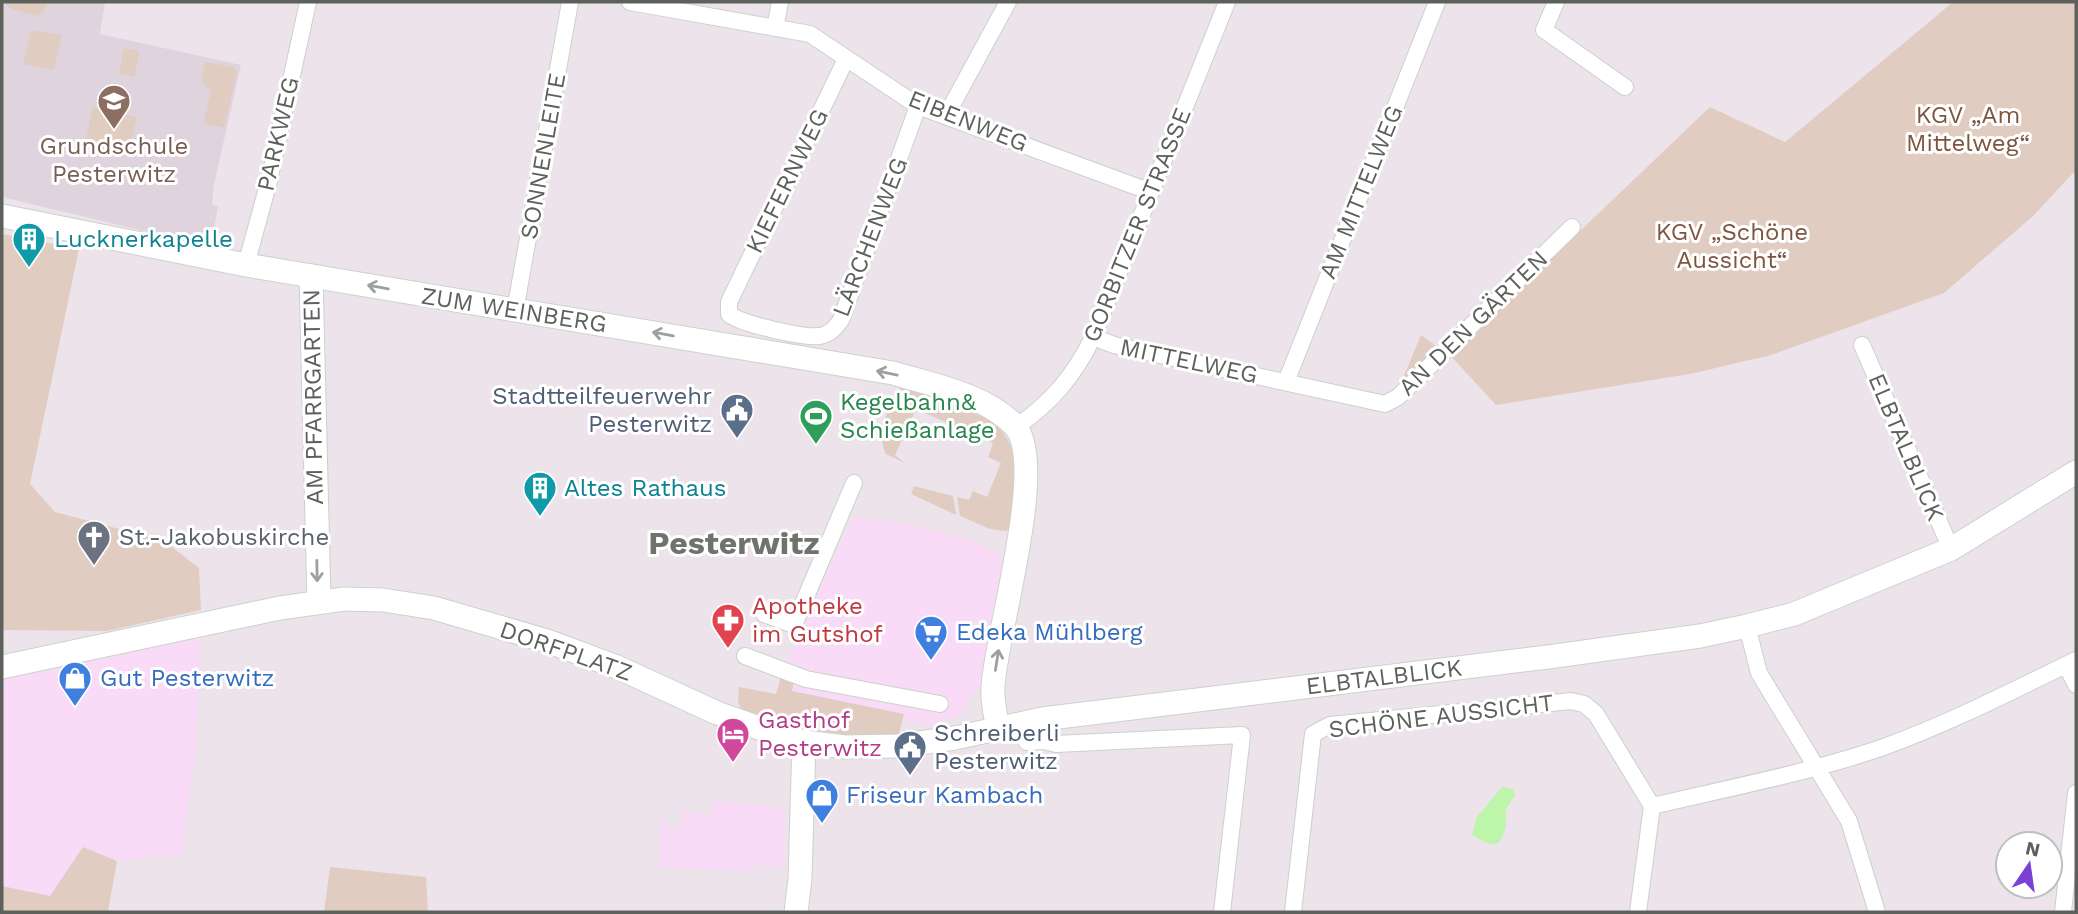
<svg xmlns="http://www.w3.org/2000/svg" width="2078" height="914" viewBox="0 0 2078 914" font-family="'Work Sans',sans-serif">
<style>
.commercial{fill:#f9dbf7}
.education{fill:#dfd4de}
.green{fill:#e1ccc2}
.water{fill:#bdf5aa}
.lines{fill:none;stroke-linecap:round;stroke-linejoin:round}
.street-casing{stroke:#cbd1cb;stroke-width:18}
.secondary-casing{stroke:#ccd2cb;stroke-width:25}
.street{stroke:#fff;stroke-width:16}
.secondary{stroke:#fff;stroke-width:23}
.oneway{stroke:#9da19d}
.labels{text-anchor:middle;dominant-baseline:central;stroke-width:6;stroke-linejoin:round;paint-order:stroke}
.park-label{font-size:24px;fill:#7e553e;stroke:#fff}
.street-label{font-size:24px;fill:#5c625b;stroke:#fff}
.education-label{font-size:24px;fill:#785e54;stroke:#fff}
.culture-label{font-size:24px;fill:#0d838f;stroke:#fff;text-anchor:start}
.service-label{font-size:24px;fill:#4e5e75;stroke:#fff;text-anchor:end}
.leisure-label{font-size:24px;fill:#27864d;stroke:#fff;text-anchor:start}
.worship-label{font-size:24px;fill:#5b616d;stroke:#fff;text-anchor:start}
.health-label{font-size:24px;fill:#be3a42;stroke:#fff;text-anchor:start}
.shop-label{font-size:24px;fill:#366cbe;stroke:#fff;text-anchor:start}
.hotel-label{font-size:24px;fill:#b23c85;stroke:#fff;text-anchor:start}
.district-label{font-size:32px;font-weight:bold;fill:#6e746c;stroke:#fff}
</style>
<rect width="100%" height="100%" fill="#ece3eb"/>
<g class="commercial">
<polygon points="853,516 913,525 968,539 1003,556 1005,563 982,686 971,695 960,715 930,726 777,694 781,676"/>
<polygon points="201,637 196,752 181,855 118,860 83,847 50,896 2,886 2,677"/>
<polygon points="712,800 785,808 785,867 756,864 755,869 748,871 659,868 660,821 665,820 666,826 681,828 683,811 710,815"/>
</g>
<polygon class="education" points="2,2 105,2 100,34 241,65 214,184 212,204 218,206 212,242 144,231 2,197"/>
<g class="green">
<polygon points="4,2 49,2 42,13 36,16 12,9"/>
<polygon points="1953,2 2076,2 2076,170 2033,216 1944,293 1771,355 1690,374 1496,405 1450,355 1710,107 1785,142"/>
<polygon points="31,30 62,35 54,70 23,64"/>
<polygon points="124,48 139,51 135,77 119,74"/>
<polygon points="205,62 234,67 237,73 224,128 203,123 211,92 201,79"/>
<polygon points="93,107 137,117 127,157 84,147"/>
<polygon points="2,234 79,249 30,484 55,512 164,541 199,568 201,610 107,631 2,630"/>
<polygon points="1421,335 1440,349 1401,383"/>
<path d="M903,385L984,417C1027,441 1015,485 1011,527L1006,531L990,529L960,516L957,497L969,500L973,491L987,497L1001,463L988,457L993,443L916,409L895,455L905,463L886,454C875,434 890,401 903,385Z"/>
<polygon points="914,486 953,496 956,515 911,494"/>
<path d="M781,676L794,680L792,691L904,714L898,737C871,737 748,733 739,704C737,700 739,692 739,687L776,694Z"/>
<polygon points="83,847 117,861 108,912 2,912 2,886 50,896"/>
<polygon points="330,867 426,877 428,912 324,912"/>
</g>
<path class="water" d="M1502,787L1513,789L1515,795L1506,809C1506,822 1507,832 1498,843L1489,844L1472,835L1477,817Z"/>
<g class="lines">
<defs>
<g id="street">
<polyline points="630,2 810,34 918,106 1151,192"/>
<polyline points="1556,2 1544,30 1625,87"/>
<polyline points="775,28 780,2"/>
<path d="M846,59L729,302V314C741,324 803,338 820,336C830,334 835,328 841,320L918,106"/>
<polyline points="947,114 1008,2"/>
<polyline points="246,265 269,181 308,2"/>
<polyline points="515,311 570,2"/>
<polyline points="1093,337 1114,345 1385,404 1398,397 1572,227"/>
<polyline points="1862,345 1951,549"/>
<polyline points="1286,382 1437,2"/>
<path d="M1016,427C1052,402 1074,376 1093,337L1227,2"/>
<polyline points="764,614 794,625 854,483"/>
<polyline points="1747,626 1759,673 1849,821 1877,912"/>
<polyline points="745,656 806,679 940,704"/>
<polyline points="2066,665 2076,685"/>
<polyline points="1017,724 1027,742 1044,741 1056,744 1242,735 1222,912"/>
<path d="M1293,912L1313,734L1330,725L1571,701L1584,704L1596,714L1652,806C1729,788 1807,773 1881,748C1948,724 2012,691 2076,660"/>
<polyline points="1638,912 1652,806"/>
<polyline points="2063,912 2076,793"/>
</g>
<g id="secondary">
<path d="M2,216L246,265L893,373C932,385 984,394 1014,425C1049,461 996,633 993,686C992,700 995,714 998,728"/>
<polyline points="311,276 319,602"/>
<polyline points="2,667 280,608 344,599 383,600 434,608 547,641 617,667 717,713 776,734 804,742 845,747 898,746 955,738 1042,719 1548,657 1700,636 1747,626 1794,614 1951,549 2076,472"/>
<polyline points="796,912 800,879 804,742"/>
</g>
</defs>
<use href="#street" class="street-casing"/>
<use href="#secondary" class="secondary-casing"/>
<use href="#street" class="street"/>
<use href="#secondary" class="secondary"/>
</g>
<defs><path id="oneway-shaft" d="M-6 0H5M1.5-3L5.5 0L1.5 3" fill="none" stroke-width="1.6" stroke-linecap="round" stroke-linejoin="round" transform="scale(1.75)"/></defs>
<g class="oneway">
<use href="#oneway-shaft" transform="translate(378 287) rotate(-170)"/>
<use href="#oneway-shaft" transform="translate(663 334) rotate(-170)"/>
<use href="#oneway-shaft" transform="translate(887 373) rotate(-168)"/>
<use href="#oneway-shaft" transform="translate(317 571) rotate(89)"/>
<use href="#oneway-shaft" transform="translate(997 660) rotate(-81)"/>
</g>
<defs>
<symbol id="school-pin" viewBox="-11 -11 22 30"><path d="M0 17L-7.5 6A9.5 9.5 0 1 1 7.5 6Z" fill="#8d6e63" stroke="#fff"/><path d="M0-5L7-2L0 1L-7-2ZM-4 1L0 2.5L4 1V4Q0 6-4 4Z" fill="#fff"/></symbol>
<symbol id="building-pin" viewBox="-11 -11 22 30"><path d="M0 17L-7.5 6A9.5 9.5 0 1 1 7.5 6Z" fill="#0f9aa8" stroke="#fff"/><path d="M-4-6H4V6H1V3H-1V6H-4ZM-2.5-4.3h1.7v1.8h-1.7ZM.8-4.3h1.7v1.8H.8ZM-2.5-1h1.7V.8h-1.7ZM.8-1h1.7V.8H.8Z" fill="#fff"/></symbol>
<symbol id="civic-pin" viewBox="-11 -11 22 30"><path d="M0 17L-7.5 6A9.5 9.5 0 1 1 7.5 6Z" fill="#5c6f8a" stroke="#fff"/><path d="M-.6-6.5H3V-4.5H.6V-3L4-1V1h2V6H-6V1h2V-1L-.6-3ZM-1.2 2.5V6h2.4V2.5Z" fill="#fff"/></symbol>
<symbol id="stadium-pin" viewBox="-11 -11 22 30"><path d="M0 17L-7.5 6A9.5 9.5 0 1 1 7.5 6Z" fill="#2e9e5b" stroke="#fff"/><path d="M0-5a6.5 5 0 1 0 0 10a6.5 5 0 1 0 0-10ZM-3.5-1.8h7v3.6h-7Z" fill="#fff"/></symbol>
<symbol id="church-pin" viewBox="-11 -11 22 30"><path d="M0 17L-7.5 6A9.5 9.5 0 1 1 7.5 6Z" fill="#6b7280" stroke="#fff"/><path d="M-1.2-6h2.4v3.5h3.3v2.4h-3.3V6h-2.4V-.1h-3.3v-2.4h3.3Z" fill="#fff"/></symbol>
<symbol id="pharmacy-pin" viewBox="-11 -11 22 30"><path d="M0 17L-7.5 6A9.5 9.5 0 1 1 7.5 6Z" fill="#e0444e" stroke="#fff"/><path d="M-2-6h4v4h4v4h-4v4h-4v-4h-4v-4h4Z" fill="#fff"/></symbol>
<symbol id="supermarket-pin" viewBox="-11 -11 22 30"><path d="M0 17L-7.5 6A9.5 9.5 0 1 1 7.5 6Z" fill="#3f7fe0" stroke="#fff"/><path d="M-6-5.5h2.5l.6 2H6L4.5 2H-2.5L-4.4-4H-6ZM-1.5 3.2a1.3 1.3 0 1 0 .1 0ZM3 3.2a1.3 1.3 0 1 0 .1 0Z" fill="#fff"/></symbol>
<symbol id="shop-pin" viewBox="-11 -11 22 30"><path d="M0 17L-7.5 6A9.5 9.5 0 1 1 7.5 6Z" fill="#3f7fe0" stroke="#fff"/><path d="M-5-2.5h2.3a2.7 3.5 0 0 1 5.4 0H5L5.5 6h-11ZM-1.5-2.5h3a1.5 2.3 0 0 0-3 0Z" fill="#fff"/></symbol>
<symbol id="hotel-pin" viewBox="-11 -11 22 30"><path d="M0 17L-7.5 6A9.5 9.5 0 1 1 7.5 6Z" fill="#d1479c" stroke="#fff"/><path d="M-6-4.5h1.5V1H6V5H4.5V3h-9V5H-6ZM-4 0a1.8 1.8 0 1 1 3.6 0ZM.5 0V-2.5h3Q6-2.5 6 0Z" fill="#fff"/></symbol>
</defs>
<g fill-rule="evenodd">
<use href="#school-pin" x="95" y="82" width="38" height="52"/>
<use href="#building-pin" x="10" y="220" width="38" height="52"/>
<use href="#civic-pin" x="718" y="391" width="38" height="52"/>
<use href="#stadium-pin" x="797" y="397" width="38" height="52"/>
<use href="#building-pin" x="521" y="469" width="38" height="52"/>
<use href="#church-pin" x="75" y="518" width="38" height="52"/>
<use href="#pharmacy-pin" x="709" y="601" width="38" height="52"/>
<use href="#supermarket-pin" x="912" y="613" width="38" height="52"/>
<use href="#shop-pin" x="56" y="659" width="38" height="52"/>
<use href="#hotel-pin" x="714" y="715" width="38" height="52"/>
<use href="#civic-pin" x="891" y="728" width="38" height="52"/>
<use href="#shop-pin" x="803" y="776" width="38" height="52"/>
</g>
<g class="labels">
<g class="park-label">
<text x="1968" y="115">KGV „Am<tspan x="1968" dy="28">Mittelweg“</tspan></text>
<text x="1732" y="232">KGV „Schöne<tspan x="1732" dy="28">Aussicht“</tspan></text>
</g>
<g class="street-label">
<text transform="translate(968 121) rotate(22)">EIBENWEG</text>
<text transform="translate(278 134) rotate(-77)">PARKWEG</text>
<text transform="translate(543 156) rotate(-80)">SONNENLEITE</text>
<text transform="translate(787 181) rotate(-64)">KIEFERNWEG</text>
<text transform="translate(1361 192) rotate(-68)">AM MITTELWEG</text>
<text transform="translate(1137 225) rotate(-68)">GORBITZER STRASSE</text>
<text transform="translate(870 237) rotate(-69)">LÄRCHENWEG</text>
<text transform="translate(514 310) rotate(9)">ZUM WEINBERG</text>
<text transform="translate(1473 323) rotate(-44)">AN DEN GÄRTEN</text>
<text transform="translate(1189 361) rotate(12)">MITTELWEG</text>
<text transform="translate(313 397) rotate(-91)">AM PFARRGARTEN</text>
<text transform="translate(1906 447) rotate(67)">ELBTALBLICK</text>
<text transform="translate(566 651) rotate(19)">DORFPLATZ</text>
<text transform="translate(1384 677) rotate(-7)">ELBTALBLICK</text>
<text transform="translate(1441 716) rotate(-7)">SCHÖNE AUSSICHT</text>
</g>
<g class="education-label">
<text x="114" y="146">Grundschule<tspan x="114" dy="28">Pesterwitz</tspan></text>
</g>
<g class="culture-label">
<text x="54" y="239">Lucknerkapelle</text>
<text x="564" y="488">Altes Rathaus</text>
</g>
<g class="service-label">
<text x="712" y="396">Stadtteilfeuerwehr<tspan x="712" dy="28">Pesterwitz</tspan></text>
<text x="934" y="733" text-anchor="start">Schreiberli<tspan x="934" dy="28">Pesterwitz</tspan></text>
</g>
<g class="leisure-label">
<text x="840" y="402">Kegelbahn&amp;<tspan x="840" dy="28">Schießanlage</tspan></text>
</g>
<g class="worship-label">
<text x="119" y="537">St.-Jakobuskirche</text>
</g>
<g class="health-label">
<text x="752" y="606">Apotheke<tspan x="752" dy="28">im Gutshof</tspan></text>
</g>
<g class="shop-label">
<text x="956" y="632">Edeka Mühlberg</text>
<text x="100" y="678">Gut Pesterwitz</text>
<text x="846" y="795">Friseur Kambach</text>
</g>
<g class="hotel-label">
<text x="758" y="720">Gasthof<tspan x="758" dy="28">Pesterwitz</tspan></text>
</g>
<g class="district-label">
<text x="734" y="543">Pesterwitz</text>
</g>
</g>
<rect width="2078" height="914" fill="none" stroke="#5c625b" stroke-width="7"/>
<g transform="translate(2029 865) rotate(13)"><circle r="33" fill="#ffffff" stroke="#bec0bd" stroke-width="2"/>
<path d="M0-5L12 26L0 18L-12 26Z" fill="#7b41d4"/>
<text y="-10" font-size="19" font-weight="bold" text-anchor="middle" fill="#5c625b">N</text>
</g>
</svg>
